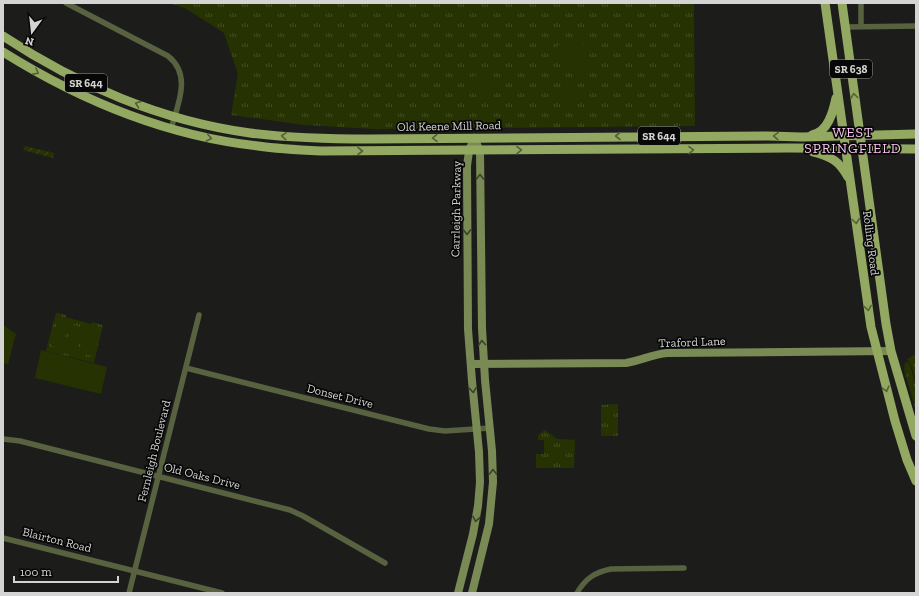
<svg xmlns="http://www.w3.org/2000/svg" width="919" height="596" viewBox="0 0 919 596" font-family="'Zilla Slab',serif">
<style>
.grass{fill:url(#grass-tufts)}
.garden{fill:url(#garden-furrows)}
.pitch{fill:#263202}
.lines{fill:none;stroke-linecap:round;stroke-linejoin:round}
.street{stroke:#586241;stroke-width:5.5}
.secondary{stroke:#798a54;stroke-width:8}
.primary{stroke:#93a962;stroke-width:9}
.oneway{stroke:#546039}
.oneway2{stroke:#3a422a}
.labels{text-anchor:middle;dominant-baseline:central;stroke-width:3.5;stroke-linejoin:round;paint-order:stroke}
.shield{fill:#070707;stroke:#969796;stroke-width:1}
.shield-label{font-size:11px;font-weight:bold;fill:#d4d5d3}
.street-label{font-size:12px;fill:#d4d5d3;stroke:#070707}
.quarter-label{font-size:14px;letter-spacing:1px;fill:#fac6f0;stroke:#070707}
</style>
<defs>
<pattern id="grass-tufts" width="24" height="20" patternUnits="userSpaceOnUse"><rect width="24" height="20" fill="#263202"/><path d="M3 7l-1-3M5 7V3M7 7l1-3M15 17l-1-3M17 17v-4M19 17l1-3" fill="none" stroke="#454f26"/></pattern>
<pattern id="garden-furrows" width="10" height="10" patternUnits="userSpaceOnUse"><rect width="10" height="10" fill="#263202"/><path d="M-1 1l2-2M0 10L10 0M9 11l2-2" fill="none" stroke="#454f26"/></pattern>
</defs>
<rect width="100%" height="100%" fill="#1c1d1b"/>
<g class="grass">
<polygon points="169,3 694,3 695,126 375,129 305,125 231,115 238,74 224,33 185,8"/>
<polygon points="56,313 66,315 66,317 91,324 92,322 103,325 94,363 46,351"/>
<polygon points="916,354 916,381 911,365 907,359"/>
<polygon points="905,362 908,362 910,365 916,387 916,411 904,369"/>
<polygon points="618,404 618,436 601,436 601,405"/>
<polygon points="545,430 557,439 575,440 574,468 536,468 536,454 544,454 544,440 538,440 538,435"/>
</g>
<polygon class="garden" points="25,146 54,153 53,158 23,150"/>
<g class="pitch">
<path d="M571,40L581,42C590,50 587,62 584,72L578,75C573,74 555,62 552,57C553,47 562,42 571,40Z"/>
<path d="M487,74L498,79C507,99 472,104 469,84L474,76Z"/>
<polygon points="570,84 576,86 578,90 577,96 573,99 560,94 558,92 561,88"/>
<polygon points="58,322 68,324 62,348 51,346"/>
<polygon points="3,325 16,334 8,364 3,363"/>
<polygon points="72,325 83,328 77,352 66,349"/>
<polygon points="87,329 98,332 92,356 81,353"/>
<polygon points="41,350 107,367 101,394 35,378"/>
</g>
<g class="lines">
<g class="street">
<path d="M66,3L168,56C192,75 178,104 171,129"/>
<polyline points="861,3 861,26"/>
<polyline points="845,27 916,26"/>
<polyline points="186,368 429,429 445,431 490,428"/>
<polyline points="3,439 20,441 290,510 303,516 385,563"/>
<polyline points="3,538 222,593"/>
<polyline points="129,593 199,315"/>
<path d="M577,593C585,579 595,572 611,569L684,568"/>
</g>
<g class="secondary">
<path d="M471,364L626,363C640,361 653,354 667,353L891,351"/>
<polyline points="458,593 473,534 478,506 480,482 479,452 472,381 468,329 467,166 469,151 474,138"/>
<polyline points="472,593 489,524 493,482 492,451 485,380 482,328 480,151 474,138"/>
</g>
<g class="primary">
<polyline points="825,3 871,327 895,421 907,460 916,481"/>
<polyline points="842,3 886,324 891,351 916,436"/>
<path d="M3,36C77,85 162,121 250,133C290,138 331,139 371,139L768,136L802,137L916,134"/>
<path d="M3,52C80,100 167,136 258,146C279,149 300,150 321,151L789,148L916,149"/>
<path d="M812,135C828,132 833,112 836,98"/>
<path d="M813,152C832,157 839,161 848,177"/>
</g>
</g>
<defs><path id="oneway-chevron" d="M-2-3.5L2.5 0L-2 3.5" fill="none" stroke-width="1.6" stroke-linecap="round" stroke-linejoin="round"/></defs>
<g class="oneway">
<use href="#oneway-chevron" transform="translate(36 72) rotate(28)"/>
<use href="#oneway-chevron" transform="translate(854 96) rotate(-98)"/>
<use href="#oneway-chevron" transform="translate(138 104) rotate(-159)"/>
<use href="#oneway-chevron" transform="translate(284 136) rotate(-175)"/>
<use href="#oneway-chevron" transform="translate(618 136) rotate(180)"/>
<use href="#oneway-chevron" transform="translate(776 136) rotate(-178)"/>
<use href="#oneway-chevron" transform="translate(209 138) rotate(11)"/>
<use href="#oneway-chevron" transform="translate(435 138) rotate(179)"/>
<use href="#oneway-chevron" transform="translate(519 150) rotate(-1)"/>
<use href="#oneway-chevron" transform="translate(691 150) rotate(-1)"/>
<use href="#oneway-chevron" transform="translate(360 151)"/>
<use href="#oneway-chevron" transform="translate(856 221) rotate(83)"/>
<use href="#oneway-chevron" transform="translate(868 308) rotate(81)"/>
<use href="#oneway-chevron" transform="translate(886 389) rotate(75)"/>
</g>
<g class="oneway2">
<use href="#oneway-chevron" transform="translate(480 177) rotate(-90)"/>
<use href="#oneway-chevron" transform="translate(467 232) rotate(90)"/>
<use href="#oneway-chevron" transform="translate(482 343) rotate(-94)"/>
<use href="#oneway-chevron" transform="translate(473 390) rotate(84)"/>
<use href="#oneway-chevron" transform="translate(493 472) rotate(-91)"/>
<use href="#oneway-chevron" transform="translate(476 519) rotate(100)"/>
</g>
<g class="labels">
<g class="shield">
<rect x="830" y="60" width="42" height="18" rx="3"/>
<rect x="65" y="74" width="42" height="18" rx="3"/>
<rect x="638" y="127" width="42" height="18" rx="3"/>
</g>
<g class="shield-label">
<text x="851" y="69">SR 638</text>
<text x="86" y="83">SR 644</text>
<text x="659" y="136">SR 644</text>
</g>
<g class="street-label">
<text transform="translate(449 126) rotate(-1)">Old Keene Mill Road</text>
<text transform="translate(456 209) rotate(-89)">Carrleigh Parkway</text>
<text transform="translate(871 243) rotate(83)">Rolling Road</text>
<text transform="translate(692 342) rotate(-2)">Traford Lane</text>
<text transform="translate(340 396) rotate(14)">Donset Drive</text>
<text transform="translate(154 451) rotate(-76)">Fernleigh Boulevard</text>
<text transform="translate(202 476) rotate(14)">Old Oaks Drive</text>
<text transform="translate(57 540) rotate(14)">Blairton Road</text>
</g>
<g class="quarter-label">
<text x="853" y="132">WEST<tspan x="853" dy="16">SPRINGFIELD</tspan></text>
</g>
</g>
<rect width="919" height="596" fill="none" stroke="#d4d5d3" stroke-width="8"/>
<g transform="translate(32 32) rotate(195)" stroke="#070707" stroke-width="3" paint-order="stroke">
<path d="M0-3L7 15L0 10L-7 15Z" fill="#d4d5d3"/>
<text y="-6" font-size="11" font-weight="bold" text-anchor="middle" fill="#d4d5d3">N</text>
</g>
<path d="M14 576v6h104v-6" fill="none" stroke="#d4d5d3" stroke-width="2"/>
<text x="20" y="576" font-size="12" fill="#d4d5d3" stroke="#070707" stroke-width="3" paint-order="stroke">100 m</text>
</svg>
